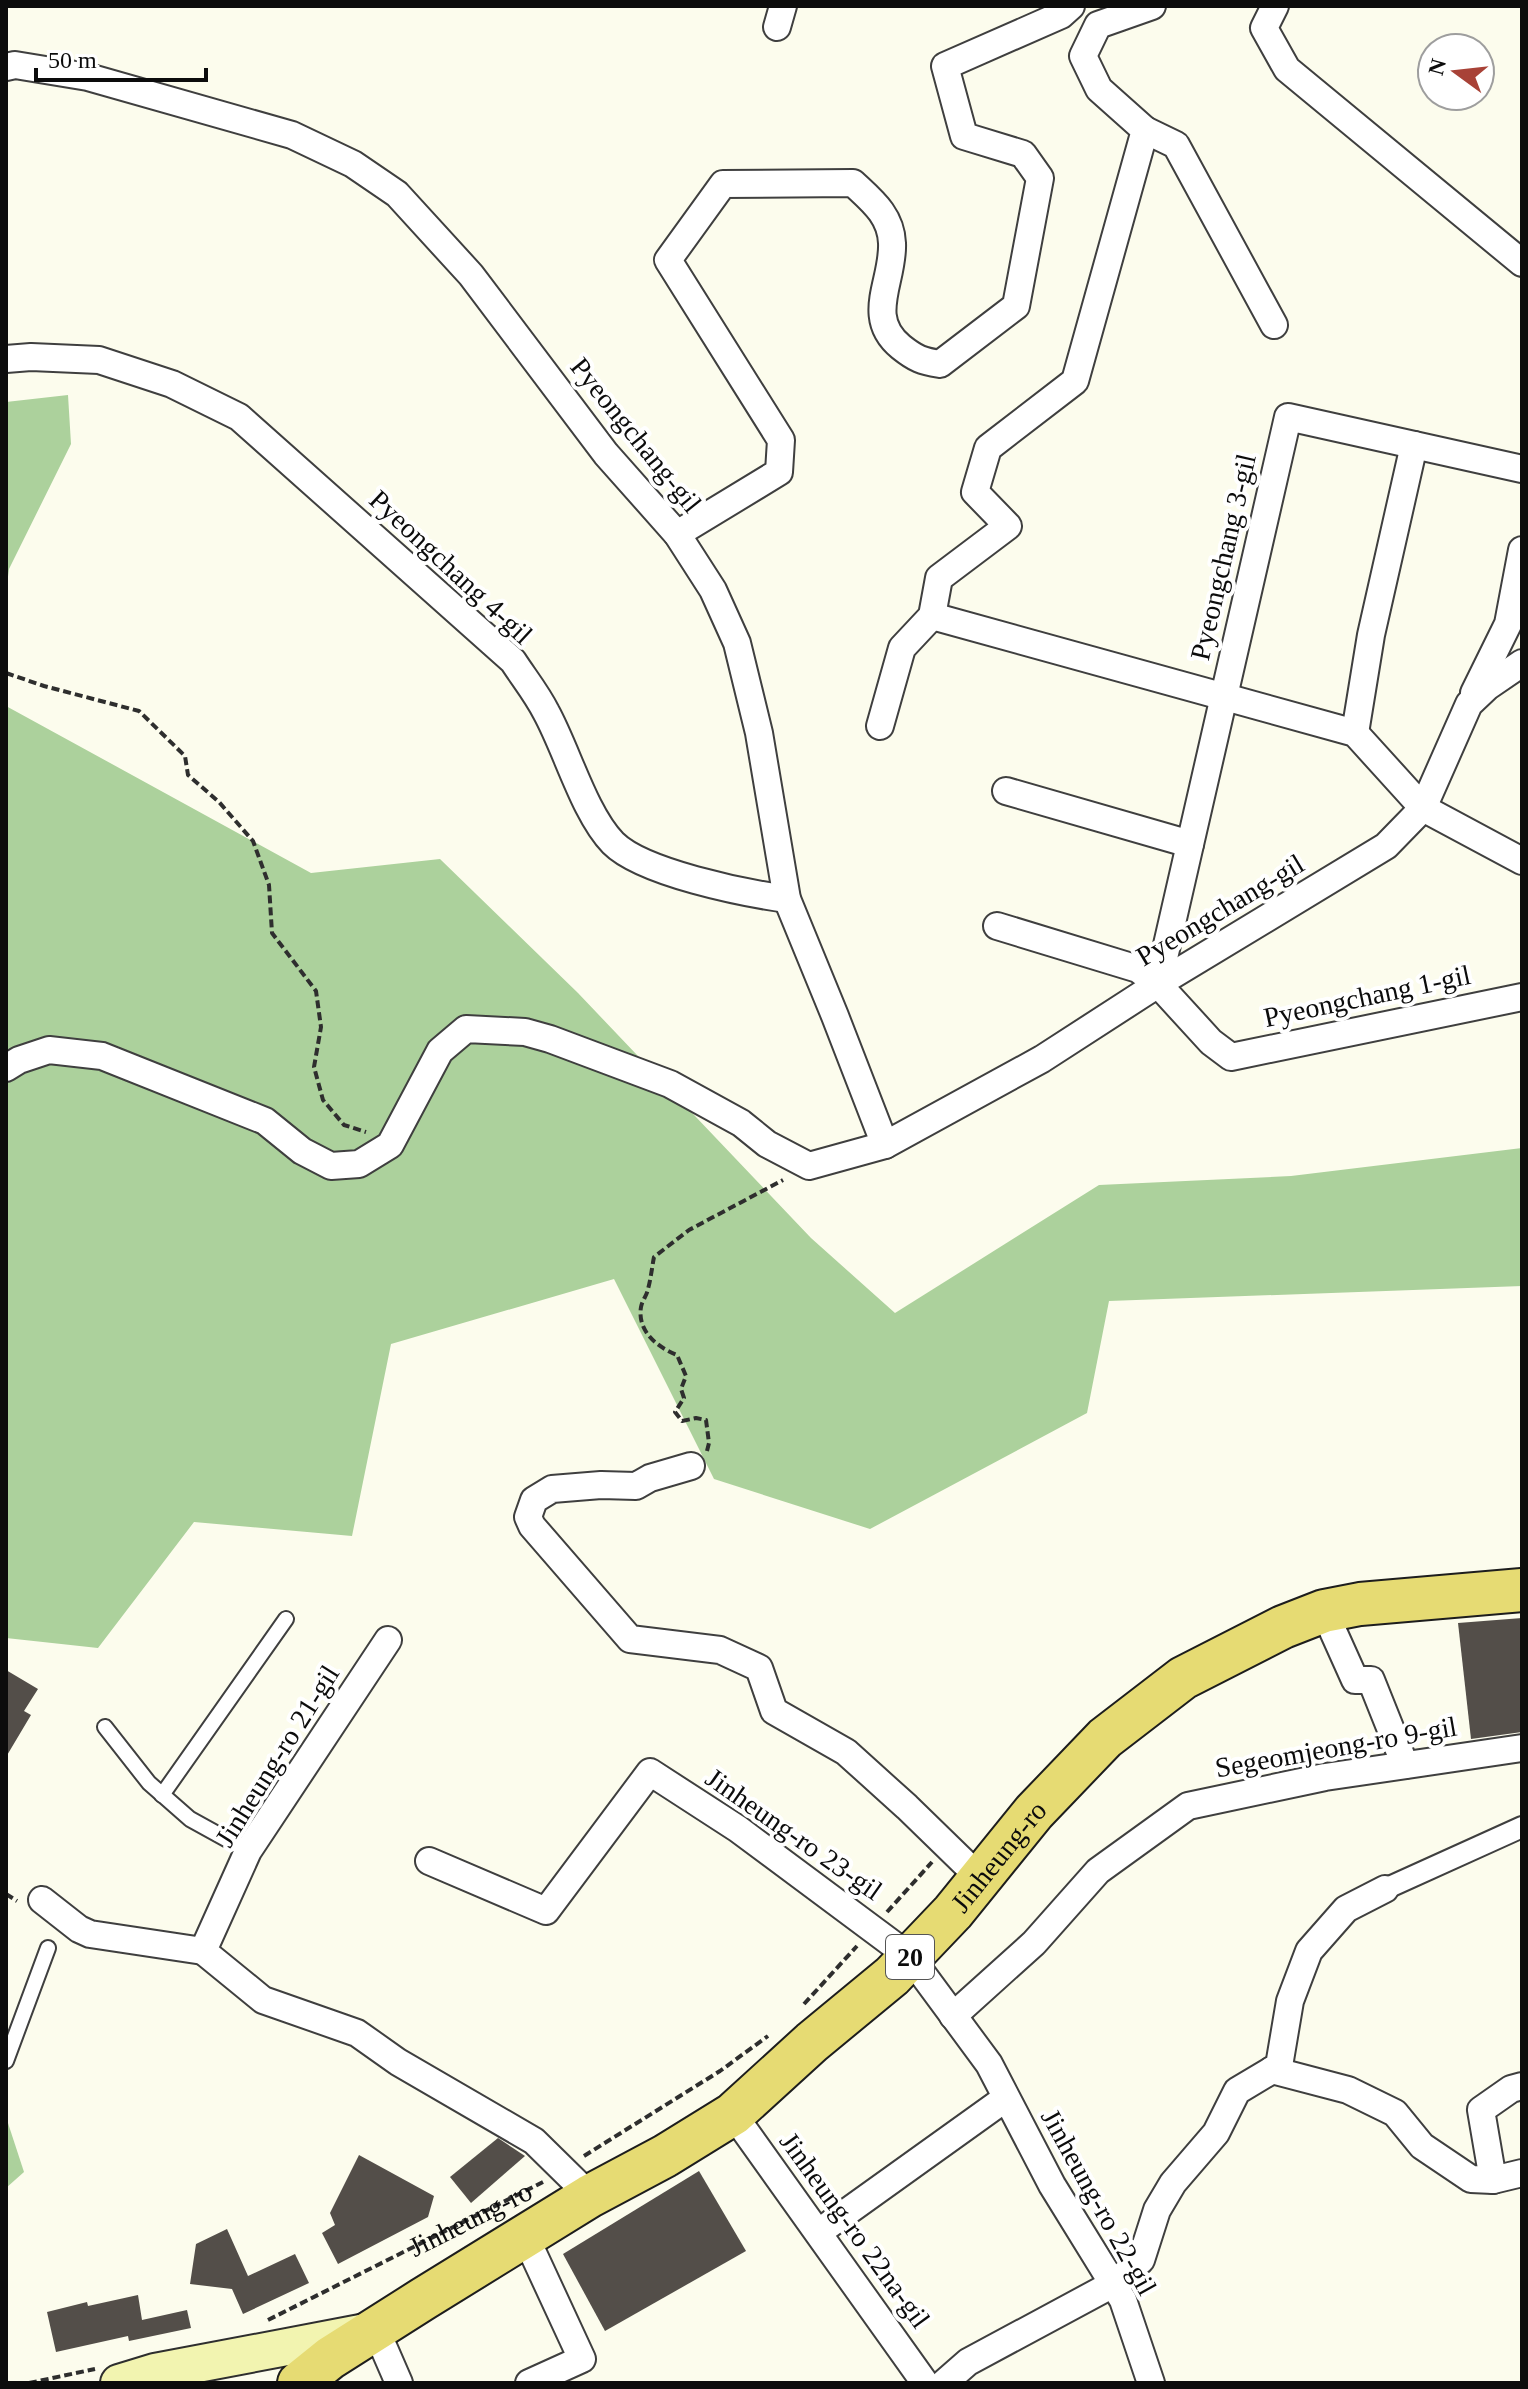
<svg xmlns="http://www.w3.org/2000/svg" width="1528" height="2389" viewBox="0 0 1528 2389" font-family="Georgia,serif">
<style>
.forest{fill:#acd19c}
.building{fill:#534e49}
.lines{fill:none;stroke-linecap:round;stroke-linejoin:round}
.service-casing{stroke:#3f3f3f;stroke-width:18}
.pedestrian-casing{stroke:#3f3f3f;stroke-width:24}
.minor-casing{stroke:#3f3f3f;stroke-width:30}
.secondary-casing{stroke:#2e2e2e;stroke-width:40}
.primary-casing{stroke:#1d1d1d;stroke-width:46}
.path{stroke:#2e2e2e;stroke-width:4;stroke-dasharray:8 4;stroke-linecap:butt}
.service{stroke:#fff;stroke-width:14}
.pedestrian{stroke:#fff;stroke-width:20}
.minor{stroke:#fff;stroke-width:26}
.secondary{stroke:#f2f4b0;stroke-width:36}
.primary{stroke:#e6db73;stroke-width:42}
.labels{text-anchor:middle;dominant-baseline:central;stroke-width:8;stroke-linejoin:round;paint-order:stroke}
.shield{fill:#fff;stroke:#555;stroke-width:2}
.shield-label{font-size:26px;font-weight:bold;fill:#0c0c0c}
.street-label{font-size:28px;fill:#0c0c0c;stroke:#fff}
</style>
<rect width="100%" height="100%" fill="#fcfced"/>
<g class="forest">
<polygon points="68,395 71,444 9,569 6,592 6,402"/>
<polygon points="6,706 311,873 440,859 578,993 811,1238 895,1313 1099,1185 1291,1176 1522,1148 1522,1286 1109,1301 1087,1413 870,1529 714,1479 614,1279 391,1344 352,1536 194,1522 98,1648 6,1638"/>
<polygon points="6,2117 24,2172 6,2188"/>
</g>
<g class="building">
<polygon points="1522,1618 1522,1732 1471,1739 1458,1623"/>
<polygon points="6,1670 38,1689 24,1711 31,1715 6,1757"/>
<polygon points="498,2138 525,2156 471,2203 450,2177"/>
<polygon points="359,2155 434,2196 428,2217 338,2264 322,2233 335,2225 330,2213"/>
<polygon points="699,2171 746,2251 605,2331 563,2254"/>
<polygon points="227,2229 248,2276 295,2254 309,2283 243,2314 232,2289 190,2284 196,2244"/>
<polygon points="138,2295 142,2320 187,2310 191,2328 129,2341 128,2336 56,2352 47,2312 87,2302 88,2306"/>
</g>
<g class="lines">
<defs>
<g id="service">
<polyline points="105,1727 149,1783 190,1819 248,1851"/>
<polyline points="162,1795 286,1619"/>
<polyline points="6,2061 48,1948"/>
</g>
<polyline id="pedestrian" points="1385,1889 1522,1827"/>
<g id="minor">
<polyline points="1275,6 1264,28 1287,69 1522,263"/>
<polyline points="777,27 783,6"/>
<polyline points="6,67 15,65 88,77 292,135 353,164 397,194 471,275 606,454 677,534 713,590 737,643 759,733 787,899 835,1016 885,1145"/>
<polyline points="1145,130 1176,145 1274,325"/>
<path d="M6,359L31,357L99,360L172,384L239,417L513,661C524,678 537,694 546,712C567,750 584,813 613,843C643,873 744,893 787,899"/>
<path d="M677,534L779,472L781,440L668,260L723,184L853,183C871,200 891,215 892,243C894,281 864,317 901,347C916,359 922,361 940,364L1016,306L1040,178L1023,154L964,136L945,66L1061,15L1071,6"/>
<polyline points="932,616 1355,733 1423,808 1522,861"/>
<polyline points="1474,693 1508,624 1522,550"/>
<polyline points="880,726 902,648 932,616 939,578 1008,526 975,492 988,448 1075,381 1145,130 1099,89 1083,56 1098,25 1152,6"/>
<polyline points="1355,733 1371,635 1414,445"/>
<polyline points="1006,791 1190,844"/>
<polyline points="997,926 1138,969 1158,984 1211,1042 1231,1057 1522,997"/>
<polyline points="1158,984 1288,417 1522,469"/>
<polyline points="6,1068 19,1060 49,1050 102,1056 265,1121 302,1151 331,1166 359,1164 390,1145 440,1051 466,1029 525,1032 550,1039 670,1084 741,1123 767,1144 809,1166 885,1145 1042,1059 1158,984 1386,846 1423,808 1469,704 1487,687 1522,663"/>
<polyline points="691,1466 650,1478 636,1486 601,1485 552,1489 534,1500 528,1517 532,1526 630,1639 720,1650 759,1668 774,1711 846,1752 907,1807 981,1879"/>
<polyline points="1324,1611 1355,1680 1371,1680 1405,1765"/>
<polyline points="388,1640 248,1851 203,1951 263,2000 357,2033 398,2062 534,2141 590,2196"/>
<polyline points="429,1861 546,1911 650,1772 738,1829 910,1957 989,2064 1052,2185 1123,2300 1151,2383"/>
<polyline points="42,1900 79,1929 90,1934 203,1951"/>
<polyline points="953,2016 1034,1943 1098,1871 1188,1806 1325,1777 1522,1748"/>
<polyline points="1272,2070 1348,2090 1395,2113 1422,2146 1471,2179 1493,2180"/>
<polyline points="1522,2086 1511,2089 1481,2110 1493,2180 1522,2173"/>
<polyline points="733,2114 925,2383"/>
<polyline points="819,2232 1006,2098"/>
<polyline points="526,2238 582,2359 529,2383"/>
<polyline points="376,2330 399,2383"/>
<polyline points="944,2383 968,2362 1113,2284 1141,2260 1157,2210 1173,2183 1216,2133 1237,2091 1279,2066 1290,2001 1309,1951 1346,1909 1385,1889"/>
</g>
<polyline id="secondary" points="119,2383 155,2372 366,2332"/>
<g id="primary">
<path id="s2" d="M299,2383L330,2358L423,2299L590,2196L665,2156L733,2114L812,2042L892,1976L953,1912L1034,1812L1105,1738L1183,1678L1283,1627L1324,1611L1360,1604L1522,1590"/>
</g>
</defs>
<use href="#service" class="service-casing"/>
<use href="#pedestrian" class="pedestrian-casing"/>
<use href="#minor" class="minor-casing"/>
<use href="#secondary" class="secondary-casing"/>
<use href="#primary" class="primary-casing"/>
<g class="path">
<polyline points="6,673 44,686 139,711 185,756 188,775 219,802 253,841 269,885 272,933 316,991 321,1027 314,1067 323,1100 344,1125 366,1132"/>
<path d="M707,1451L709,1443L706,1420L696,1418L682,1421L675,1412L684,1398L681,1389L686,1376L677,1355C657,1347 637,1331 641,1307C642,1301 647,1295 648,1289C651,1278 652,1267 654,1257L689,1230L783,1180"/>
<polyline points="6,1894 17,1901"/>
<polyline points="887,1912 932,1862"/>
<polyline points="804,2004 857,1946"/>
<polyline points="584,2156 720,2071 768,2036"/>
<path id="s1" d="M268,2320L543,2182"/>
<polyline points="29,2383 95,2369"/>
</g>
<use href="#service" class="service"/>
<use href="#pedestrian" class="pedestrian"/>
<use href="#minor" class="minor"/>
<use href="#secondary" class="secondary"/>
<use href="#primary" class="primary"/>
</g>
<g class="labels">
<rect class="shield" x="886" y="1935" width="48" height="44" rx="6"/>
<g class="shield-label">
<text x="910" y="1957">20</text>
</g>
<g class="street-label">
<text transform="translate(636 435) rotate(51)">Pyeongchang-gil</text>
<text transform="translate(1223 557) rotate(-77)">Pyeongchang 3-gil</text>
<text transform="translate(451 567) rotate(43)">Pyeongchang 4-gil</text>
<text transform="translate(1220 910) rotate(-31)">Pyeongchang-gil</text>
<text transform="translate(1367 996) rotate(-12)">Pyeongchang 1-gil</text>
<text transform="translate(1336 1747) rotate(-10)">Segeomjeong-ro 9-gil</text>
<text transform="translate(277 1756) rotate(-58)">Jinheung-ro 21-gil</text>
<text transform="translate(794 1834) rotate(35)">Jinheung-ro 23-gil</text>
<text stroke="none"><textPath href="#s2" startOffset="882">Jinheung-ro</textPath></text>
<text transform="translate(1099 2202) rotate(61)">Jinheung-ro 22-gil</text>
<text stroke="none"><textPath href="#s1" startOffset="226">Jinheung-ro</textPath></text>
<text transform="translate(855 2230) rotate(54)">Jinheung-ro 22na-gil</text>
</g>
</g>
<rect width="1528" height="2389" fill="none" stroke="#0c0c0c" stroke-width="16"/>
<g transform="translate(1456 72) rotate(285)"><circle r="38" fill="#ffffff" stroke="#9e9e9e" stroke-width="2"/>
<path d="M0-6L14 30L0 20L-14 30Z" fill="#a84237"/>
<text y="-12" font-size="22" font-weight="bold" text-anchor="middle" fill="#0c0c0c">N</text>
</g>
<path d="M36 68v12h170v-12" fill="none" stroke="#0c0c0c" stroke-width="4"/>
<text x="48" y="68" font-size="24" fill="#0c0c0c" stroke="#ffffff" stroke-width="6" paint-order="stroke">50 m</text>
</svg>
